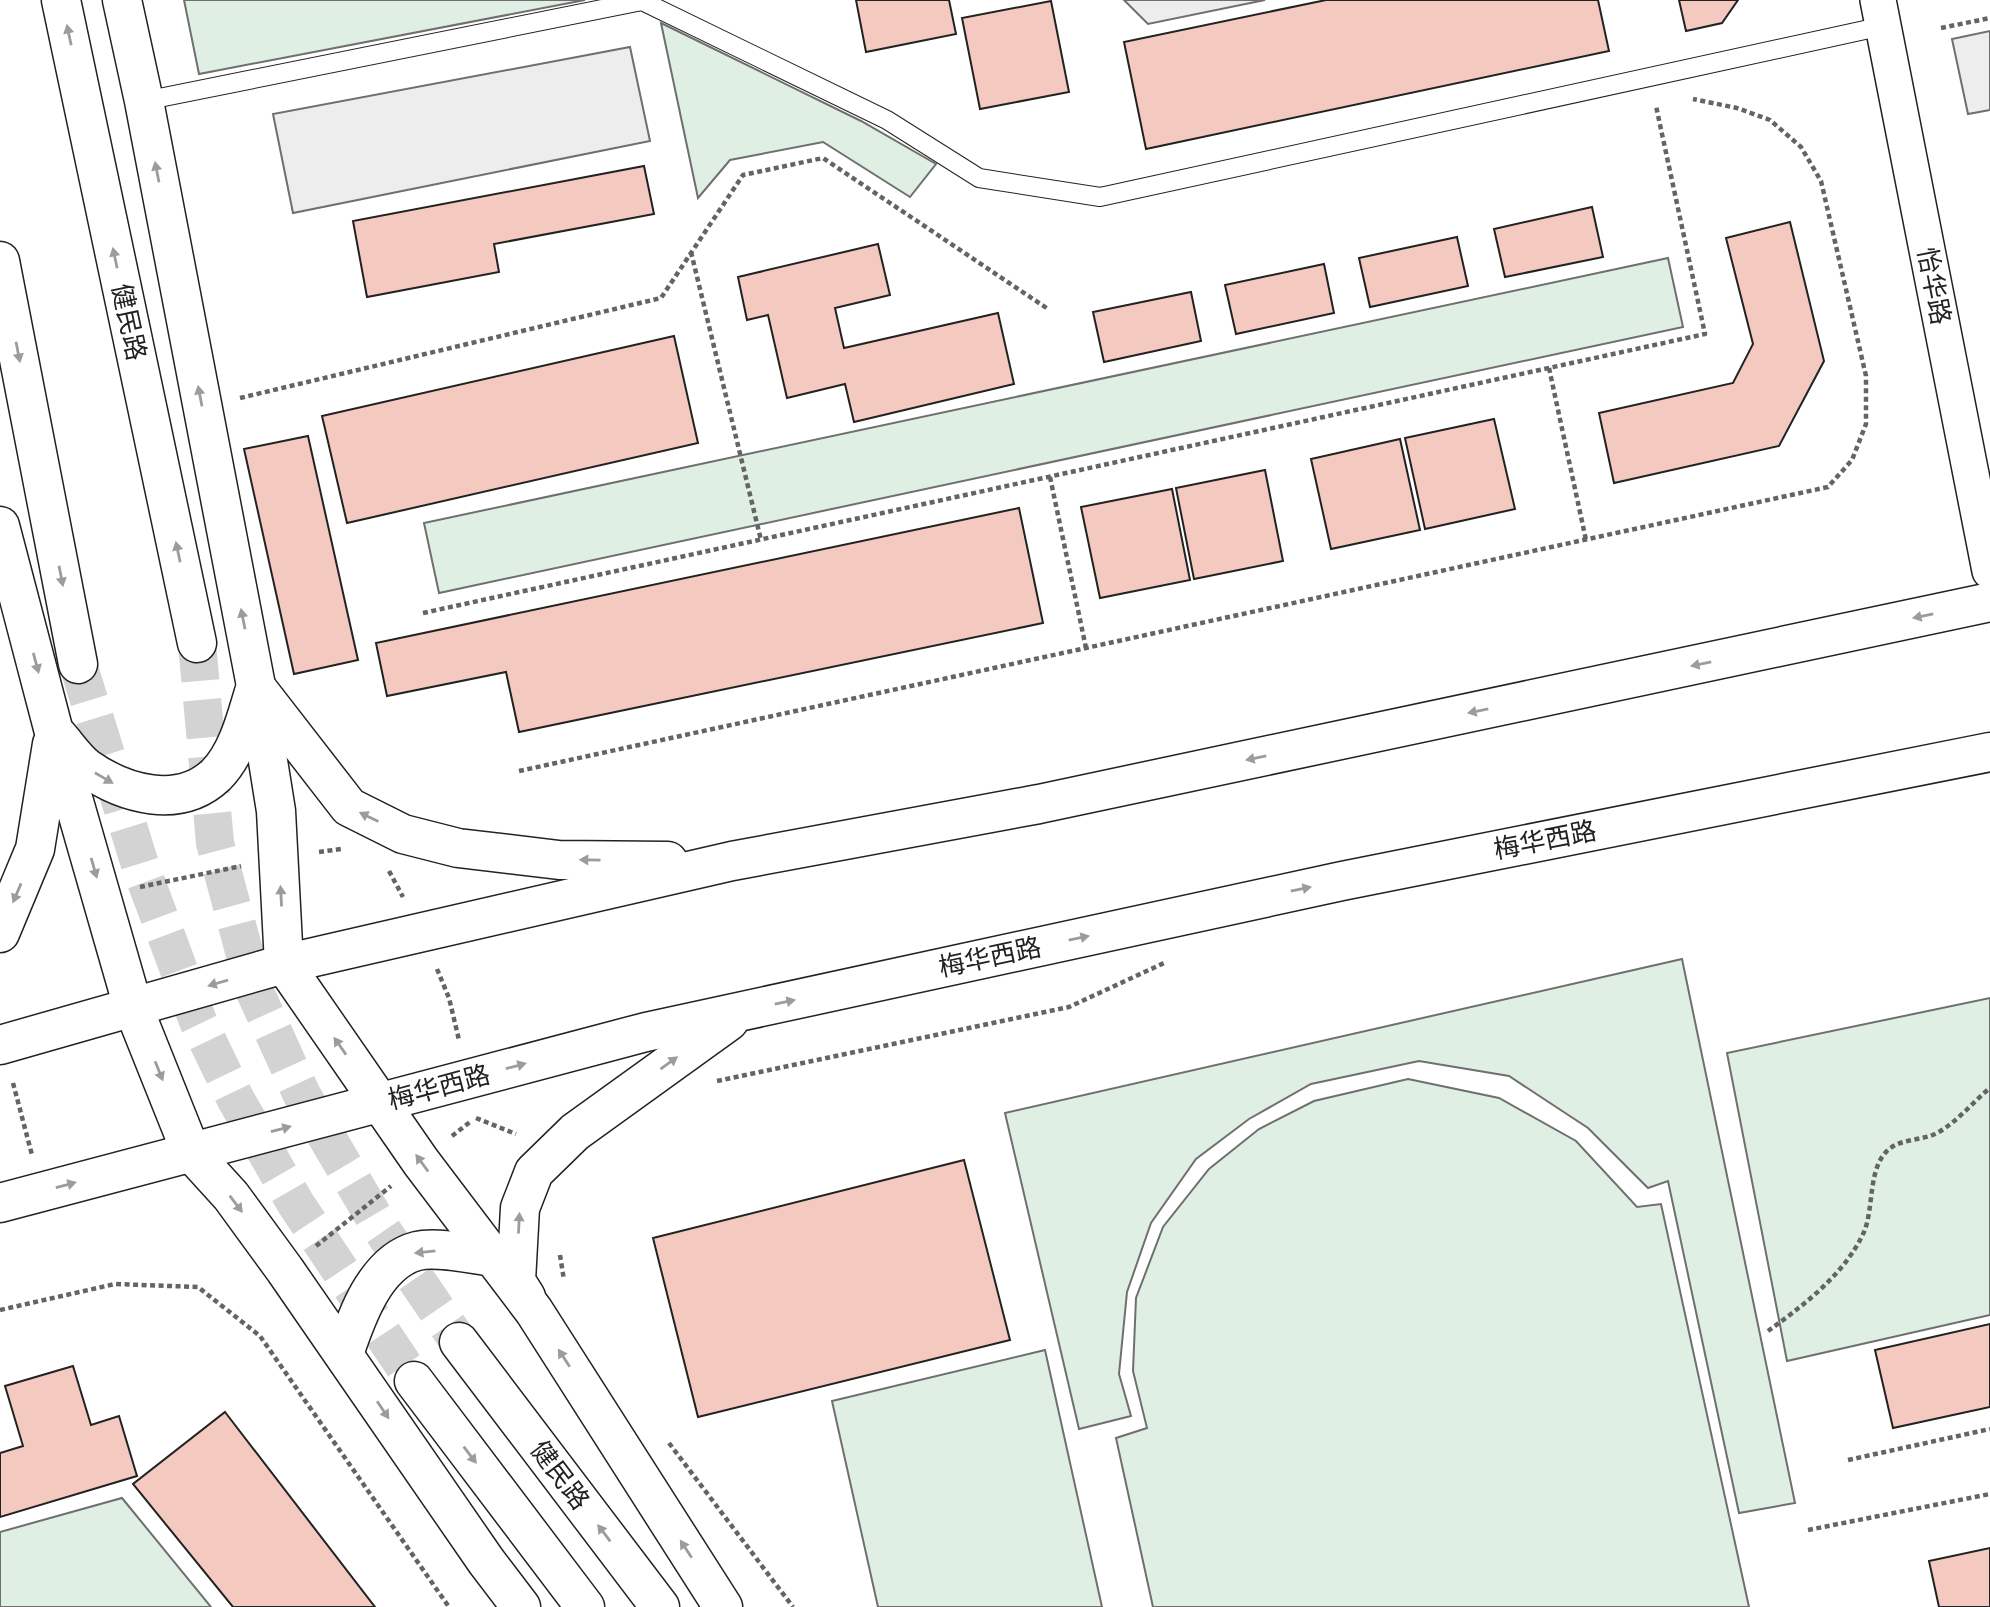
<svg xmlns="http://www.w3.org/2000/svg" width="1990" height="1607" viewBox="0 0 1990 1607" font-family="'Space Grotesk','Noto Sans SC',sans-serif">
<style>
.green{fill:#e0efe3;stroke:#6f6f6f;stroke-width:2}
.parking{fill:#ededed;stroke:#6f6f6f;stroke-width:2}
.building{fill:#f3c9c0;stroke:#222;stroke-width:2}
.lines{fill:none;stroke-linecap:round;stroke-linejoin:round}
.primary-tunnel{stroke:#d3d3d3;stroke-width:38;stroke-dasharray:38 19;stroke-linecap:butt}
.service-casing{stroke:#222;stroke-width:20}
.minor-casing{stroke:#222;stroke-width:38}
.primary-casing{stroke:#222;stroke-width:41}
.path{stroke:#646464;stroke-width:4.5;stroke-dasharray:5 3.5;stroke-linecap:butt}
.service{stroke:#fff;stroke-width:18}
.minor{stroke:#fff;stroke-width:35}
.primary{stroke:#fff;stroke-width:38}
.oneway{fill:#9c9c9c}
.labels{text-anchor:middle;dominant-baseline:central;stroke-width:5;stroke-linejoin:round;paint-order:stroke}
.street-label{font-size:26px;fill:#222;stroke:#fff}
</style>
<rect width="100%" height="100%" fill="#fff"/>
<g class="green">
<polygon points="184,0 585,0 199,74"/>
<polygon points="661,23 861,121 936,164 910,197 823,142 730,160 698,198"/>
<polygon points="1668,258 1683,327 439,593 424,523"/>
<polygon points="1682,959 1795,1503 1739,1513 1668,1181 1648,1188 1588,1128 1509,1076 1419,1061 1311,1084 1249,1119 1196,1159 1151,1223 1127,1292 1119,1374 1131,1416 1079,1429 1005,1113"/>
<polygon points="1990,998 1990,1315 1787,1361 1727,1053"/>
<polygon points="1408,1079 1499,1098 1576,1141 1637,1207 1661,1204 1749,1607 1153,1607 1116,1438 1147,1428 1133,1371 1136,1298 1163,1227 1209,1169 1259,1129 1314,1101"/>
<polygon points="1045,1350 1102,1607 878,1607 832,1401"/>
<polygon points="122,1498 211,1607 0,1607 0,1532"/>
</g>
<g class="parking">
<polygon points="1124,0 1265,0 1148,24"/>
<polygon points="1990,31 1990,110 1968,114 1952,39"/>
<polygon points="630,47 650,141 293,213 273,114"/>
</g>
<g class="building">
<polygon points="856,0 949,0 956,34 866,52"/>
<polygon points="1326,0 1598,0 1609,51 1146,149 1124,42"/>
<polygon points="1679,0 1738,0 1722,23 1686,31"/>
<polygon points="1051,1 1069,92 980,109 962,18"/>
<polygon points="644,166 654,214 494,244 499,272 367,297 353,221"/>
<polygon points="1592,207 1603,257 1505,277 1494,229"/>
<polygon points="1790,222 1824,361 1779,446 1614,483 1599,413 1733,383 1753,344 1726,238"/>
<polygon points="1457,237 1468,286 1370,307 1359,258"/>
<polygon points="878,244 890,295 835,308 844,348 998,313 1014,384 854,422 845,384 787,398 768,315 747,320 738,277"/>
<polygon points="1324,264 1334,313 1236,334 1225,285"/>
<polygon points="1191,292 1201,341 1104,362 1093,312"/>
<polygon points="674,336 698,443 347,523 322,416"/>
<polygon points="1494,419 1515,509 1425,529 1405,438"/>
<polygon points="308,436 358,660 294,674 244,449"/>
<polygon points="1400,439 1420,530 1331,549 1311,459"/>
<polygon points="1265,470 1283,561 1194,579 1176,488"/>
<polygon points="1172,489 1190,580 1100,598 1081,507"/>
<polygon points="1019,508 1043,623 519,732 506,672 387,696 376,643"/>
<polygon points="964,1160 1010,1340 698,1417 653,1238"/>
<polygon points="1990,1324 1990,1407 1893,1428 1875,1350"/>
<polygon points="73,1366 91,1425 119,1416 137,1476 0,1517 0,1453 23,1446 5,1386"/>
<polygon points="225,1412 375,1607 233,1607 133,1484"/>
<polygon points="1990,1548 1990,1607 1939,1607 1929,1561"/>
</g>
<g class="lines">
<g class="primary-tunnel">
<polyline points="197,643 215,843 255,992 302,1095 378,1224 459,1342"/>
<polyline points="78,664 141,868 198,1021 235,1098 296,1204 414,1381"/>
</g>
<defs>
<polyline id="service" points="144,101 642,1 887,120 979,178 1100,197 1883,26"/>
<polyline id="minor" points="1878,0 1990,571"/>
<g id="primary">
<polyline points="61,0 197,643"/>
<polyline points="122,0 144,101 256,686 276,811 284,964 421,1162 534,1311 723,1607"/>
<polyline points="0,261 78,664"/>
<polyline points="0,526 54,732 133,1007 191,1152 231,1196 285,1270 486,1561 521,1607"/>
<polyline points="259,691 349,807 403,834 458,848 559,860 668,861"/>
<path d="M58,736C67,746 76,760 87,768C124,794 179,810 216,775C237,754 246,719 254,692"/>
<polyline points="0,933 35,849 52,744"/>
<polyline points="0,1045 284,964 732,861 1039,804 1990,602"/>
<polyline points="0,1203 646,1032 1342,881 1990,752"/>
<polyline points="526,1297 516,1281 520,1208 534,1172 575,1132 729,1021"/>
<polyline points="459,1342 660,1607"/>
<path d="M344,1354C356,1318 375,1262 417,1251C437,1246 471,1254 492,1257"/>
<polyline points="414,1381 585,1607"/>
</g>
</defs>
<use href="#service" class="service-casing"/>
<use href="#minor" class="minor-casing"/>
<use href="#primary" class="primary-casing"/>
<g class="path">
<polyline points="1941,28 1990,18"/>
<polyline points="691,252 761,540"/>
<polyline points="1549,368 1586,540"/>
<polyline points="240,398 661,298 743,175 823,158 1048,309"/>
<polyline points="1050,477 1086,648"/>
<polyline points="423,613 1705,334 1656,106"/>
<polyline points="519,771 1828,487 1852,460 1866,424 1866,376 1821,181 1801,147 1770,120 1737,108 1693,99"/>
<polyline points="319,852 341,849"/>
<polyline points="389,871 403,897"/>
<polyline points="140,887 241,866"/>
<polyline points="437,969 449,998 459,1040"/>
<polyline points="717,1081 1069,1007 1164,963"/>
<polyline points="13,1083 32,1155"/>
<polyline points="476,1118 516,1134"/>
<polyline points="452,1136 470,1122"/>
<polyline points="316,1246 391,1186"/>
<polyline points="560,1255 564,1280"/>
<polyline points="0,1310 115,1284 198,1287 260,1336 449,1607"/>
<path d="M1768,1331C1804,1305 1845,1274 1864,1232C1874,1208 1868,1169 1887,1151C1900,1138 1922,1141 1937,1133C1956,1123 1973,1102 1990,1088"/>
<polyline points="669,1443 793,1607"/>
<polyline points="1848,1460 1990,1429"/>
<polyline points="1808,1530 1990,1494"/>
</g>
<use href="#service" class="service"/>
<use href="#minor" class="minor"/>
<use href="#primary" class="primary"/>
</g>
<defs><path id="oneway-solid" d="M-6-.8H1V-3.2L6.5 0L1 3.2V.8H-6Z" transform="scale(1.75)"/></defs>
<g class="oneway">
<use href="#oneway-solid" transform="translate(69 35) rotate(-102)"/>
<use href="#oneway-solid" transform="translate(157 172) rotate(-101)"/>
<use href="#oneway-solid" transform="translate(115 258) rotate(-102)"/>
<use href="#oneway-solid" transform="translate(18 352) rotate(79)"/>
<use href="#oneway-solid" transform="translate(200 396) rotate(-101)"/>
<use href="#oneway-solid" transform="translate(178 552) rotate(-102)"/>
<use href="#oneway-solid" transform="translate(61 576) rotate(79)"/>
<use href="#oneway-solid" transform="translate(1923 616) rotate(168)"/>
<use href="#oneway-solid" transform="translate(243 619) rotate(-101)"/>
<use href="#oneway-solid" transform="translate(36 663) rotate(75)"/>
<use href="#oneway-solid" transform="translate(1701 664) rotate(168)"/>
<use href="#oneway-solid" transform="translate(1478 711) rotate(168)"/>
<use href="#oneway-solid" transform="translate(1256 758) rotate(168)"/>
<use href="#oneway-solid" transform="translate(104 778) rotate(30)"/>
<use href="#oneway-solid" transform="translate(369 817) rotate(-154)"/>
<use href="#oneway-solid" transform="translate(590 860) rotate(-179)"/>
<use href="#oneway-solid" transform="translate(94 868) rotate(74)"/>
<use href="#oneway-solid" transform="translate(1301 889) rotate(-12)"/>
<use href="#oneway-solid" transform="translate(17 893) rotate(113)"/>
<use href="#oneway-solid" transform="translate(281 896) rotate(-93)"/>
<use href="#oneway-solid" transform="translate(1079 938) rotate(-12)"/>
<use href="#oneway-solid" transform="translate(218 983) rotate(164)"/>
<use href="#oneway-solid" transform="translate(785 1002) rotate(-12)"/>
<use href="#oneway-solid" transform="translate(340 1046) rotate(-125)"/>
<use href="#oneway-solid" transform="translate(669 1063) rotate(-36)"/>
<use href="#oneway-solid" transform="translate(516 1066) rotate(-15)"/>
<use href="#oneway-solid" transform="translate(159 1071) rotate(68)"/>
<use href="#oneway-solid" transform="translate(281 1129) rotate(-15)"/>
<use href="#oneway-solid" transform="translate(422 1163) rotate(-126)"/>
<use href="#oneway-solid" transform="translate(66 1185) rotate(-15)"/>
<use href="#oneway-solid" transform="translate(236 1204) rotate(53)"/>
<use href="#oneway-solid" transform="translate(519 1223) rotate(-87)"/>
<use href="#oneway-solid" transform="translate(425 1252) rotate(174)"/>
<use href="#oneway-solid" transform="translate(564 1358) rotate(-123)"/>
<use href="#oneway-solid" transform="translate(383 1410) rotate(56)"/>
<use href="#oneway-solid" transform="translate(470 1455) rotate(53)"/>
<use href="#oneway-solid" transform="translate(604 1533) rotate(-127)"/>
<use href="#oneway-solid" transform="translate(686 1549) rotate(-123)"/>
</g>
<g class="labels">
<g class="street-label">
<text transform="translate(1934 286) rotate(79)">怡华路</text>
<text transform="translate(129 322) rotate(78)">健民路</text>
<text transform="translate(1545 840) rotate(-11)">梅华西路</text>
<text transform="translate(990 957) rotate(-12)">梅华西路</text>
<text transform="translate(439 1087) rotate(-15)">梅华西路</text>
<text transform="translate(560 1475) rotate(53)">健民路</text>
</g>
</g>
</svg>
